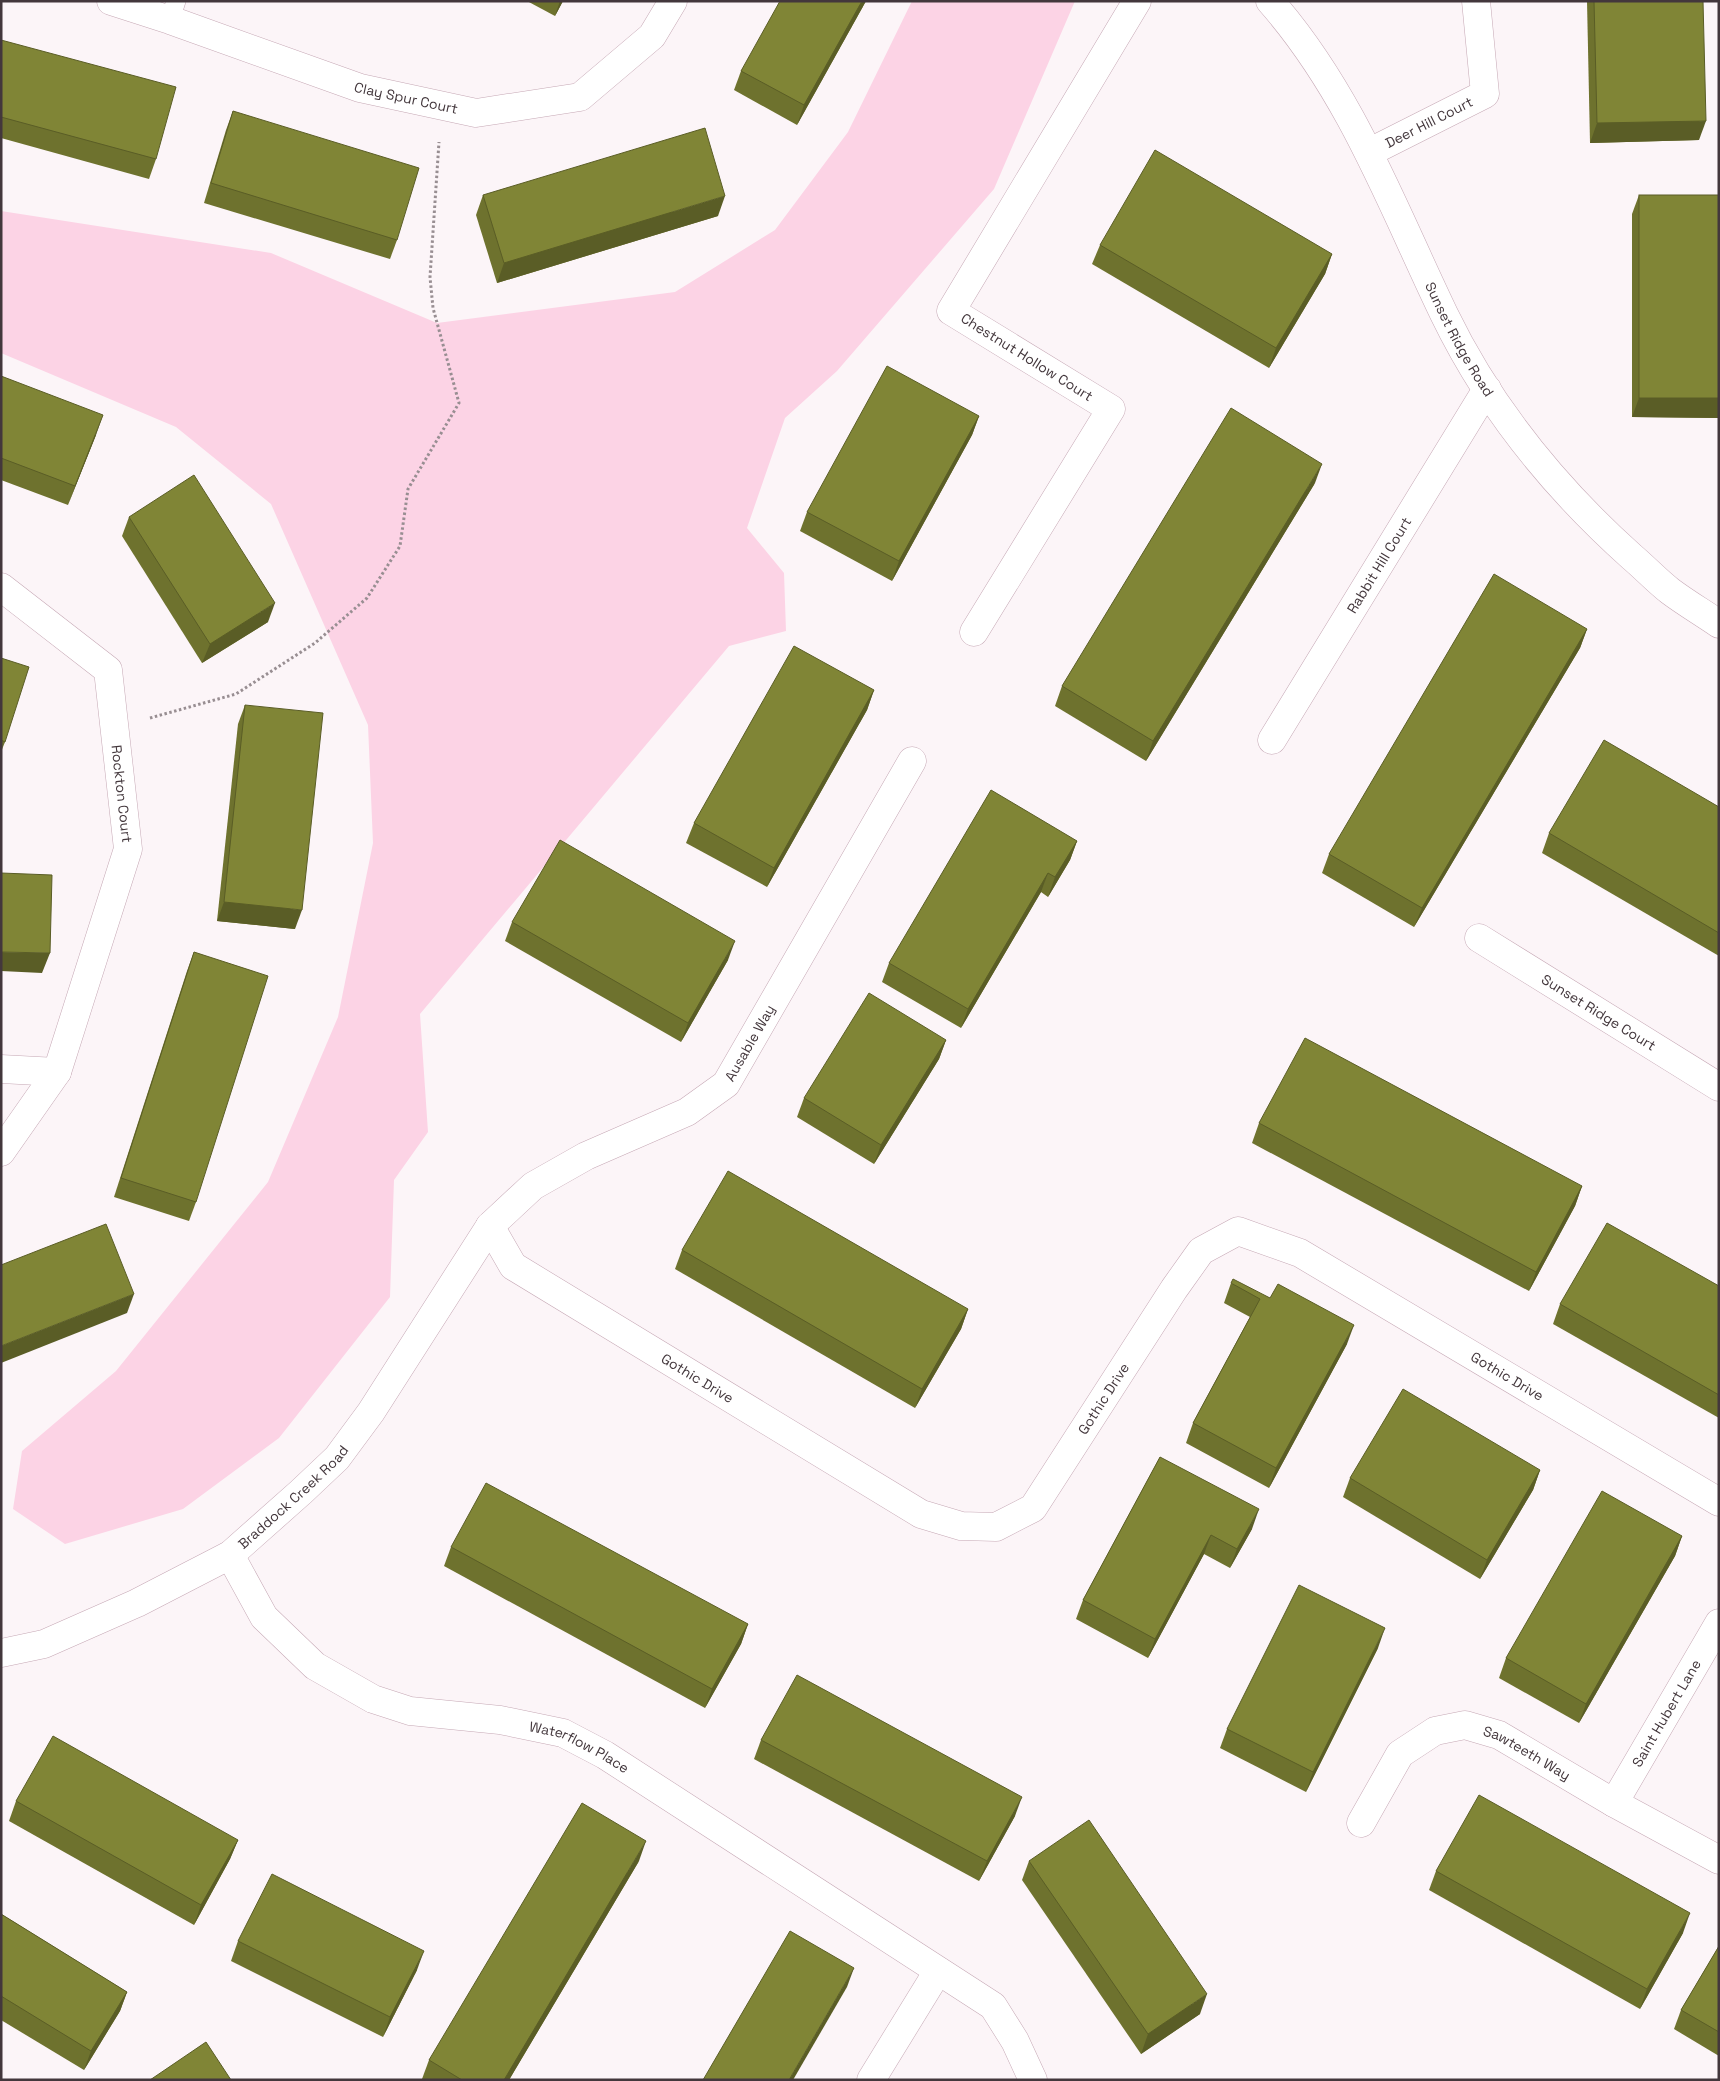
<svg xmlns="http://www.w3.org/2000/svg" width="1720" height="2081" viewBox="0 0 1720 2081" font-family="'Space Grotesk',sans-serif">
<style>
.green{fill:#fcd3e5}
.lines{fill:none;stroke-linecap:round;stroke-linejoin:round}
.service-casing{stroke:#c6a8b5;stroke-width:20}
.minor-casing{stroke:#c6a8b5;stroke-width:29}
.path{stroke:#988e92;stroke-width:3;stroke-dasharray:2.5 2.5;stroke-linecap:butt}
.service{stroke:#fff;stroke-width:19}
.minor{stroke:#fff;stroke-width:28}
.wall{fill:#6e722e}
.shaded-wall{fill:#5a5d26}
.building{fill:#808536;stroke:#5a5d26}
.labels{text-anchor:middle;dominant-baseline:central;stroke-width:5;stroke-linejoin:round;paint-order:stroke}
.street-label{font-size:14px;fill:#43373c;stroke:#fff}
</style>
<rect width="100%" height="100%" fill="#fcf5f8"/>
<polygon class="green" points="912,1 1075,1 994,189 837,371 785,418 747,528 784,573 786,631 729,646 420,1014 428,1132 394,1180 390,1297 279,1438 183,1509 65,1544 13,1509 22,1451 116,1371 268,1182 338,1017 373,843 368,725 271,504 176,427 1,353 1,211 271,253 437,323 675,292 775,230 848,132"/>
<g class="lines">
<defs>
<polyline id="service" points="170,20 176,1"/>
<g id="minor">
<path id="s1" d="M111,1L170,20L360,88L476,113L580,97L652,36L673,1"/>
<path id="s2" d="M1270,1C1351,93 1392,206 1444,314C1489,407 1556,489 1632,557C1645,568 1657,581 1670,591C1686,603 1703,613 1719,624"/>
<path id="s3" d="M1370,152L1485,94L1476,1"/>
<path id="s4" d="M1,587L108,670L128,849L57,1072L1,1152"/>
<polyline points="974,632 1111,409 951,311 1137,1"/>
<path id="s5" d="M1272,740L1487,389"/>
<path id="s6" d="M1479,938L1719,1087"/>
<polyline points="1,1069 57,1072"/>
<path id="s7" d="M490,1226L513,1266L921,1514L961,1526L996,1527L1033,1508L1174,1289L1201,1251L1238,1231L1300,1253L1719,1502"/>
<path id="s8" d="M230,1555L264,1617L315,1666L373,1699L410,1711L500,1720L563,1733L605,1755L993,2006L1015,2041L1033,2080"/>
<path id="s9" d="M1,1653L44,1644L137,1603L230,1555L301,1492L337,1458L371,1412L490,1226L533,1186L586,1156L687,1112L726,1084L912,761"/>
<path id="s10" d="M1614,1803L1719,1623"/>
<path id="s11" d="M1361,1823L1400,1754L1435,1731L1465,1725L1499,1735L1614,1803L1719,1860"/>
<polyline points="871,2080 938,1971"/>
</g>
</defs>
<use href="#service" class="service-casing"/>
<use href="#minor" class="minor-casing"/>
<polyline class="path" points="150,718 236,694 315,643 367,598 400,546 408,489 459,403 433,308 430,277 439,142"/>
<use href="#service" class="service"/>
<use href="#minor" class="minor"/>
</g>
<g class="wall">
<polygon points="527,1 563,1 555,16"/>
<polygon points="866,1 797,125 734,90 741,71"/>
<polygon points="1587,1 1703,1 1699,140 1590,143"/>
<polygon points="1,40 156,159 149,179 1,138"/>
<polygon points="233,111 397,240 390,259 204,203 226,130"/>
<polygon points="483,195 718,216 497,283 476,215"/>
<polygon points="1639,195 1719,195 1719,418 1632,417 1632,214"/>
<polygon points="1100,245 1332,254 1325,274 1269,368 1092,264"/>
<polygon points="1,376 96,435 68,505 1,480"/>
<polygon points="979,416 972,435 892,581 800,531 807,512"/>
<polygon points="1315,483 1146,761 1055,706 1062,686"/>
<polygon points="129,517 268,622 202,663 122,536"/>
<polygon points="1587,629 1580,648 1414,927 1322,873 1329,854"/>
<polygon points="1,658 5,742 1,752"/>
<polygon points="874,690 867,710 767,887 686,843 694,823"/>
<polygon points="245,705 295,929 217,921 238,724"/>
<polygon points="1719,807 1719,956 1542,853 1549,833"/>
<polygon points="1077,841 1070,860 1048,897 1041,892 961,1028 882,982 889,963"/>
<polygon points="512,922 728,960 681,1042 505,941"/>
<polygon points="194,952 196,1202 189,1221 114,1197 187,971"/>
<polygon points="946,1040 939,1059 874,1164 797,1117 804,1098"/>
<polygon points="1259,1123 1582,1186 1575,1206 1529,1291 1252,1143"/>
<polygon points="682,1250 968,1309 961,1329 915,1408 675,1269"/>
<polygon points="1231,1283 1270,1298 1347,1344 1269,1488 1186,1443 1193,1423 1250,1317 1224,1303"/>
<polygon points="1719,1286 1719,1418 1553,1324 1560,1304"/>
<polygon points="1160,1457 1252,1529 1230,1568 1204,1554 1148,1658 1076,1619 1083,1600"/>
<polygon points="1540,1470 1533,1490 1480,1579 1343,1497 1350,1478"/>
<polygon points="1682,1536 1675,1556 1579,1723 1499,1678 1506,1658"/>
<polygon points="451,1547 748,1624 741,1644 705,1708 444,1566"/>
<polygon points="1378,1648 1306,1792 1220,1748 1227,1729"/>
<polygon points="761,1740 1015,1816 979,1881 754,1759"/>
<polygon points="16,1801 238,1840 230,1859 194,1925 9,1821"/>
<polygon points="639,1861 509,2080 422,2079 429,2060"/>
<polygon points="1029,1861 1200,2014 1141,2054 1022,1880"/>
<polygon points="1436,1871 1683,1933 1640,2009 1429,1890"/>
<polygon points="1,1914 127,1992 120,2011 84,2070 1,2020"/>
<polygon points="238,1941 417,1970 383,2037 231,1961"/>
<polygon points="1719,1946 1719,2056 1674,2029 1681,2010"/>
</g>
<g class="shaded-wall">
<polygon points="560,1 563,1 555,16"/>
<polygon points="862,1 866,1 797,125 804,105"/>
<polygon points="1706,121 1699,140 1590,143 1597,123"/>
<polygon points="725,196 718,216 497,283 504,263"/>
<polygon points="1332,254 1325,274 1269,368 1276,348"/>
<polygon points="1639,398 1719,398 1719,418 1632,417"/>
<polygon points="103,415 96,435 68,505 75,486"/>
<polygon points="979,416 972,435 892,581 899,561"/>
<polygon points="1322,464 1315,483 1146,761 1153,741"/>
<polygon points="275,603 268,622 202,663 210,644"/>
<polygon points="1587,629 1580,648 1414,927 1422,908"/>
<polygon points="874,690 867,710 767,887 774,868"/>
<polygon points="1077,841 1070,860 1048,897 1055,877"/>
<polygon points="1048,873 1041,892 961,1028 968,1009"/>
<polygon points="224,902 302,910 295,929 217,921"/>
<polygon points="735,941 728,960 681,1042 688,1023"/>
<polygon points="1,952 50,953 42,973 1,971"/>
<polygon points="946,1040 939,1059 874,1164 881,1145"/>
<polygon points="1582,1186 1575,1206 1529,1291 1536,1272"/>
<polygon points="134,1294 127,1313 1,1363 1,1346"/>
<polygon points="968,1309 961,1329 915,1408 922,1389"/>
<polygon points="1354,1325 1347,1344 1269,1488 1276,1468"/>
<polygon points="1540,1470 1533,1490 1480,1579 1487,1560"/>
<polygon points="1259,1509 1252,1529 1230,1568 1237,1549"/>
<polygon points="1211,1535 1204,1554 1148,1658 1155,1639"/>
<polygon points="1682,1536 1675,1556 1579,1723 1586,1704"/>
<polygon points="748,1624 741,1644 705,1708 712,1689"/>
<polygon points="1385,1628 1378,1648 1306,1792 1313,1772"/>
<polygon points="1022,1797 1015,1816 979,1881 987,1861"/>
<polygon points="238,1840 230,1859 194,1925 201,1905"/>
<polygon points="646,1841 639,1861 509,2080 504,2080"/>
<polygon points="1690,1913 1683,1933 1640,2009 1647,1989"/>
<polygon points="424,1951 417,1970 383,2037 390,2017"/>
<polygon points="854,1968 847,1987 793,2080 789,2080"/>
<polygon points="127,1992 120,2011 84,2070 91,2051"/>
<polygon points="1207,1994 1200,2014 1141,2054 1148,2034"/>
</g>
<g class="building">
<polygon points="780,1 862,1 804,105 741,71"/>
<polygon points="1594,1 1703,1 1706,121 1597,123"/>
<polygon points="1,40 176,87 156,159 1,117"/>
<polygon points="233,111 419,168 397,240 211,183"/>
<polygon points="705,128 725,196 504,263 483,195"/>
<polygon points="1155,150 1332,254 1276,348 1100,245"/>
<rect x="1639" y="195" width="80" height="203"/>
<polygon points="887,366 979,416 899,561 807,512"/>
<polygon points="1,376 103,415 75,486 1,458"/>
<polygon points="1231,408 1322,464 1153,741 1062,686"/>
<polygon points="194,475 275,603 210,644 129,517"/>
<polygon points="1494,574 1587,629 1422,908 1329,854"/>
<polygon points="794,646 874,690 774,868 694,823"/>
<polygon points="1,658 29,667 5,742 1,740"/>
<polygon points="245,705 323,713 302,910 224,902"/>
<polygon points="1604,740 1719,807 1719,933 1549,833"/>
<polygon points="991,790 1077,841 1055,877 1048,873 968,1009 889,963"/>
<polygon points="560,840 735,941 688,1023 512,922"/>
<polygon points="1,873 52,875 50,953 1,952"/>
<polygon points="194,952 268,976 196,1202 121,1178"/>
<polygon points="869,993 946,1040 881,1145 804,1098"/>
<polygon points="1305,1038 1582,1186 1536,1272 1259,1123"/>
<polygon points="728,1171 968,1309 922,1389 682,1250"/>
<polygon points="1607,1223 1719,1286 1719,1395 1560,1304"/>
<polygon points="106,1224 134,1294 1,1346 1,1265"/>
<polygon points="1233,1279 1270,1298 1278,1284 1354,1325 1276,1468 1193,1423 1260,1299 1231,1283"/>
<polygon points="1403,1389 1540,1470 1487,1560 1350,1478"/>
<polygon points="1160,1457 1259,1509 1237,1549 1211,1535 1155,1639 1083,1600"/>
<polygon points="486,1483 748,1624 712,1689 451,1547"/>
<polygon points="1602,1491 1682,1536 1586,1704 1506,1658"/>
<polygon points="1299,1585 1385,1628 1313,1772 1227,1729"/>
<polygon points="797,1675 1022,1797 987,1861 761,1740"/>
<polygon points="53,1736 238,1840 201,1905 16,1801"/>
<polygon points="1479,1795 1690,1913 1647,1989 1436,1871"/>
<polygon points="582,1803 646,1841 504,2080 462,2080 429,2060"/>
<polygon points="1089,1820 1207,1994 1148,2034 1029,1861"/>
<polygon points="272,1874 424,1951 390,2017 238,1941"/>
<polygon points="1,1914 127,1992 91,2051 1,1996"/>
<polygon points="790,1931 854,1968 789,2080 703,2080"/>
<polygon points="1719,1946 1719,2032 1681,2010"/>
<polygon points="206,2042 231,2080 150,2080"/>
</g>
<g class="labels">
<g class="street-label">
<text stroke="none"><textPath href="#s1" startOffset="311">Clay Spur Court</textPath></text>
<text stroke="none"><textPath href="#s3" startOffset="66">Deer Hill Court</textPath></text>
<text stroke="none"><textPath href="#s2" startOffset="389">Sunset Ridge Road</textPath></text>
<text transform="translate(1027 357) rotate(32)">Chestnut Hollow Court</text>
<text stroke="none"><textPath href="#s5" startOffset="205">Rabbit Hill Court</textPath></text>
<text stroke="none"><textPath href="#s4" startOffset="260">Rockton Court</textPath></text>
<text stroke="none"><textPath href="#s6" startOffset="141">Sunset Ridge Court</textPath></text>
<text stroke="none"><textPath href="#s9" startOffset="998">Ausable Way</textPath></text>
<text stroke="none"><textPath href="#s7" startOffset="1298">Gothic Drive</textPath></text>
<text stroke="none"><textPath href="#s7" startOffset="262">Gothic Drive</textPath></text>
<text stroke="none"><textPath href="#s7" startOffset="772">Gothic Drive</textPath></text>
<text stroke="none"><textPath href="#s9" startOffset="336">Braddock Creek Road</textPath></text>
<text stroke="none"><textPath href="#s10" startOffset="104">Saint Hubert Lane</textPath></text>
<text stroke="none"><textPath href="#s8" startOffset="422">Waterflow Place</textPath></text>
<text stroke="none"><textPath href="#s11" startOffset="220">Sawteeth Way</textPath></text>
</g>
</g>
<rect width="1720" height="2081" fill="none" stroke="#43373c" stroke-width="5"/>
</svg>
